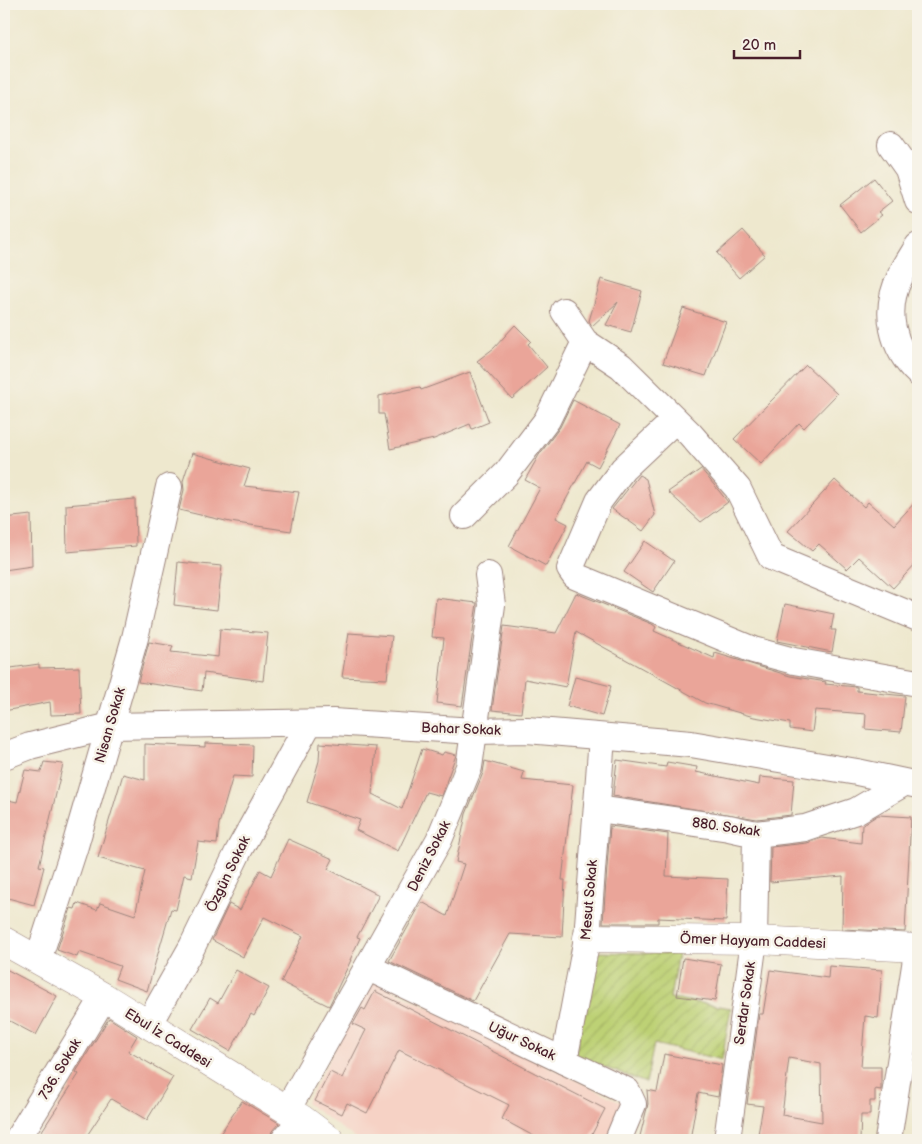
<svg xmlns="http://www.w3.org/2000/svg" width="922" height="1144" viewBox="0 0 922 1144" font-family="'Balsamiq Sans',sans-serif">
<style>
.built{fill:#f6d2c5}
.garden{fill:url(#garden-furrows);stroke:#847850}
.building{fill:#eaa599;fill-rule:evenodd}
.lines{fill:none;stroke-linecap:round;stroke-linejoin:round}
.minor-casing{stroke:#9c847c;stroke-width:28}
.tertiary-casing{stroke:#9c847c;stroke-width:29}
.minor{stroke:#fff;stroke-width:26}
.tertiary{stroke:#fff;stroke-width:28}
.labels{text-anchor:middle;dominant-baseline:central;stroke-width:5;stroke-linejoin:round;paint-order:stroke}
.street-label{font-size:14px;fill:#4a1f2b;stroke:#f7f3e8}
</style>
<defs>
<pattern id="garden-furrows" width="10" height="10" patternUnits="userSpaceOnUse" patternTransform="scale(1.25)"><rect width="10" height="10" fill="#bdd175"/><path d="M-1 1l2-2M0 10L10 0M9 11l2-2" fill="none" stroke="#a4b365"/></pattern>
</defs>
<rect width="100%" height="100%" fill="#f7f3e8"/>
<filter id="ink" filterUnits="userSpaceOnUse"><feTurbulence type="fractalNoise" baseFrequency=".02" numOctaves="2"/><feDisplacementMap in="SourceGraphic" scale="10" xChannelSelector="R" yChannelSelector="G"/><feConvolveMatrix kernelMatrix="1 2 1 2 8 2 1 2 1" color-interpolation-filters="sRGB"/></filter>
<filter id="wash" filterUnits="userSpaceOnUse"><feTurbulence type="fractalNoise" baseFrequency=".0096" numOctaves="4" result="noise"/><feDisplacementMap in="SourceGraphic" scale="20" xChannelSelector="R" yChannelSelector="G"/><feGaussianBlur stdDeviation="1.12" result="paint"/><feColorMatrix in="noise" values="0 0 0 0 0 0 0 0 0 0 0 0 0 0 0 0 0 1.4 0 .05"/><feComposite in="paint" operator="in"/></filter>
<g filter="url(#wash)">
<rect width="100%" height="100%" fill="#eee8ce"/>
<polygon class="built" points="372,980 625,1104 608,1140 358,1140 306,1103"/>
<polygon class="garden" points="596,952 678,954 670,998 731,1008 722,1060 654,1044 646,1083 575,1056"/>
<g id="blocks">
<g class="building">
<polygon points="874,178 892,201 878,212 882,215 861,232 840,205"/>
<polygon points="743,230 765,255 739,278 717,253"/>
<polygon points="601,279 642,291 631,332 606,325 618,302 592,326 589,321"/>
<polygon points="683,308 726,322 706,376 663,363"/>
<polygon points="515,325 531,341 528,344 547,367 512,399 477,361 494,348"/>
<polygon points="806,365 837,394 804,428 799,423 761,464 734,439"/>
<polygon points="470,372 489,422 472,429 470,424 434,439 390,449 384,414 379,414 379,396 420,387 421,390"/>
<polygon points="573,400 620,425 598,467 587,461 556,518 568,524 546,566 509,546 540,488 525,480 539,455 560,427"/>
<polygon points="192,453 250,469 244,486 299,492 291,531 230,522 179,510 184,490 183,481"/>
<polygon points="701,469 728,502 701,522 668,492"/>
<polygon points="639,475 646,479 655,515 643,531 612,509"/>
<polygon points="835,480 864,507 868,502 894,525 918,499 918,561 893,588 859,557 847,569 819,544 812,551 788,531"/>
<polygon points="135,499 136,546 67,552 66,505"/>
<polygon points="31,515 32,566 4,570 4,518"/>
<polygon points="645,541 674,561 653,592 624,572"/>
<polygon points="178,562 222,566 217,610 174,605"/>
<polygon points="576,593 652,624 656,627 654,631 714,658 715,653 790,676 826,682 825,684 857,687 857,691 905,696 901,732 865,729 866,714 815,710 812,732 790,729 790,723 754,717 705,703 576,632 566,687 525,679 521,713 492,710 504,626 556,633"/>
<polygon points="436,598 477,603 462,706 437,703 444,638 432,637"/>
<polygon points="785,604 834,614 831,630 836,630 832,652 777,641"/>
<polygon points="220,629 268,633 263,681 204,673 202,691 138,682 149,642 173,646 171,652 218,657"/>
<polygon points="349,633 392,636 387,679 342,677"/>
<polygon points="39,664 39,668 79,667 81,714 51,715 50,702 4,711 4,669"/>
<polygon points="575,677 611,686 602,716 567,706"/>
<polygon points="205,743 253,745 252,777 233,776 219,824 217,844 198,842 192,877 184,875 176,910 171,909 147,991 115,979 120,966 79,952 77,957 57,950 71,908 75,909 77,903 97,910 100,903 135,915 145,871 98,858 123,774 145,780 145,744 205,747"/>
<polygon points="320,743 376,747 372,794 402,809 422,749 442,755 444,752 456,755 441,796 426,792 398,851 356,830 360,820 307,802 319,761"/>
<polygon points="617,760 666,767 667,762 697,767 696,772 759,785 760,777 794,780 791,815 757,819 613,796"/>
<polygon points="485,761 524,772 522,780 573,785 562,880 565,880 562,937 510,934 473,1001 389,961 422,902 447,916 464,864 456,862 466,814 483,773"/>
<polygon points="44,762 63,764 39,866 44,867 34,905 4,897 4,799 17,802 25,770 41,772"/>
<polygon points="878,815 911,817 905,932 842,929 843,876 770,882 771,847 807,843 822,838 861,843 862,825"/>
<polygon points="610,826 668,834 666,876 728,879 726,921 658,918 658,923 603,923"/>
<polygon points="288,839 333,859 328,869 379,895 357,937 360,938 350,960 351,960 329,1006 281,982 303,936 264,917 243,957 212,940 229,904 240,910 260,870 271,876"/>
<polygon points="683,958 721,964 715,1001 677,996"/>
<path d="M829,966L882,970L878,1018L865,1016L861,1067H881V1090L875,1089V1101H870V1115H861L860,1140H757L763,1106L747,1104L759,1014H763L770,970L828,978ZM789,1058L821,1064L822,1122L782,1115Z"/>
<polygon points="4,968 57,996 36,1035 4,1018"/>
<polygon points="236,970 269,988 254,1016 251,1014 230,1051 192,1029 210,998 218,1003"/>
<polygon points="375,991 605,1109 589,1140 541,1140 502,1119 509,1105 399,1050 367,1113 347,1103 342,1114 315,1101 330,1072 342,1078 366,1030 353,1024 362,1008 365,1010"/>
<polygon points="109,1018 137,1036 128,1051 173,1077 147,1120 111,1099 84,1140 36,1140 79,1074 76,1072"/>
<polygon points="664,1054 722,1065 718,1097 698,1093 690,1140 639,1140 648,1104 647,1090 657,1092"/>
<polygon points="242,1101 279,1123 272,1131 269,1140 216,1140"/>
</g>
</g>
</g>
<g filter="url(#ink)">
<use href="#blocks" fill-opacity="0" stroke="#9c847c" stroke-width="1"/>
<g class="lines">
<defs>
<g id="minor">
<polyline points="891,145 908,169 918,201"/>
<path d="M918,246C912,256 905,266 900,277C883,311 892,348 918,373"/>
<polyline points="564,311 585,342 621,366 690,434 738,489 771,557 918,618"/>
<polyline points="675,420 623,469 599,501 570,569 575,576 753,650 794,661 918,683"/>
<polyline points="464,516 506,474 547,420 585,342"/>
<polyline points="4,756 30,746 110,726 333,722 474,731 527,730 691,744 857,772 918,785"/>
<polyline points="598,809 729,828 756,834 805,828 856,811 904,783"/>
<polyline points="38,960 75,846 135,638 169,487"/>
<polyline points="369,968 627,1091 633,1104 618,1140"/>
<polyline points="148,1025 192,947 238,852 309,723"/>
<polyline points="564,1061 587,938 602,737"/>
<polyline points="287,1110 439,840 469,767 492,605 488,575"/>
<polyline points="17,1140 104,997"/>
<polyline points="284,1140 302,1119"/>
<polyline points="727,1140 754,940 756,834"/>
<polyline points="888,1140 918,946"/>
</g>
<g id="tertiary">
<polyline points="587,938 754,940 918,948"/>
<polyline points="4,941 104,997 302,1119 330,1140"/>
</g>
</defs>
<use href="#minor" class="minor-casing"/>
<use href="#tertiary" class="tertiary-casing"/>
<use href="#minor" class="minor"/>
<use href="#tertiary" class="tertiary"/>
</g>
</g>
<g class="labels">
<g class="street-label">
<text transform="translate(110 725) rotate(-74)">Nisan Sokak</text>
<text transform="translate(461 729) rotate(2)">Bahar Sokak</text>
<text transform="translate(726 827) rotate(8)">880. Sokak</text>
<text transform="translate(429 856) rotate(-63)">Deniz Sokak</text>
<text transform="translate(228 874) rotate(-64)">Özgün Sokak</text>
<text transform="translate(589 900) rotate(-85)">Mesut Sokak</text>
<text transform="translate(753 941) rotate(2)">Ömer Hayyam Caddesi</text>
<text transform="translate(745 1003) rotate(-82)">Serdar Sokak</text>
<text transform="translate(168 1038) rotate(32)">Ebul İz Caddesi</text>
<text transform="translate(522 1041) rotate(25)">Uğur Sokak</text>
<text transform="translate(60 1069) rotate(-59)">736. Sokak</text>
</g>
</g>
<rect width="922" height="1144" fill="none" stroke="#f7f3e8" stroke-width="20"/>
<path d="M734 50v8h66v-8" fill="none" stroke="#4a1f2b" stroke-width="2.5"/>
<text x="742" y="50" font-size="15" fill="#4a1f2b" stroke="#f7f3e8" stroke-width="4" paint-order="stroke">20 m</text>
</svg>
